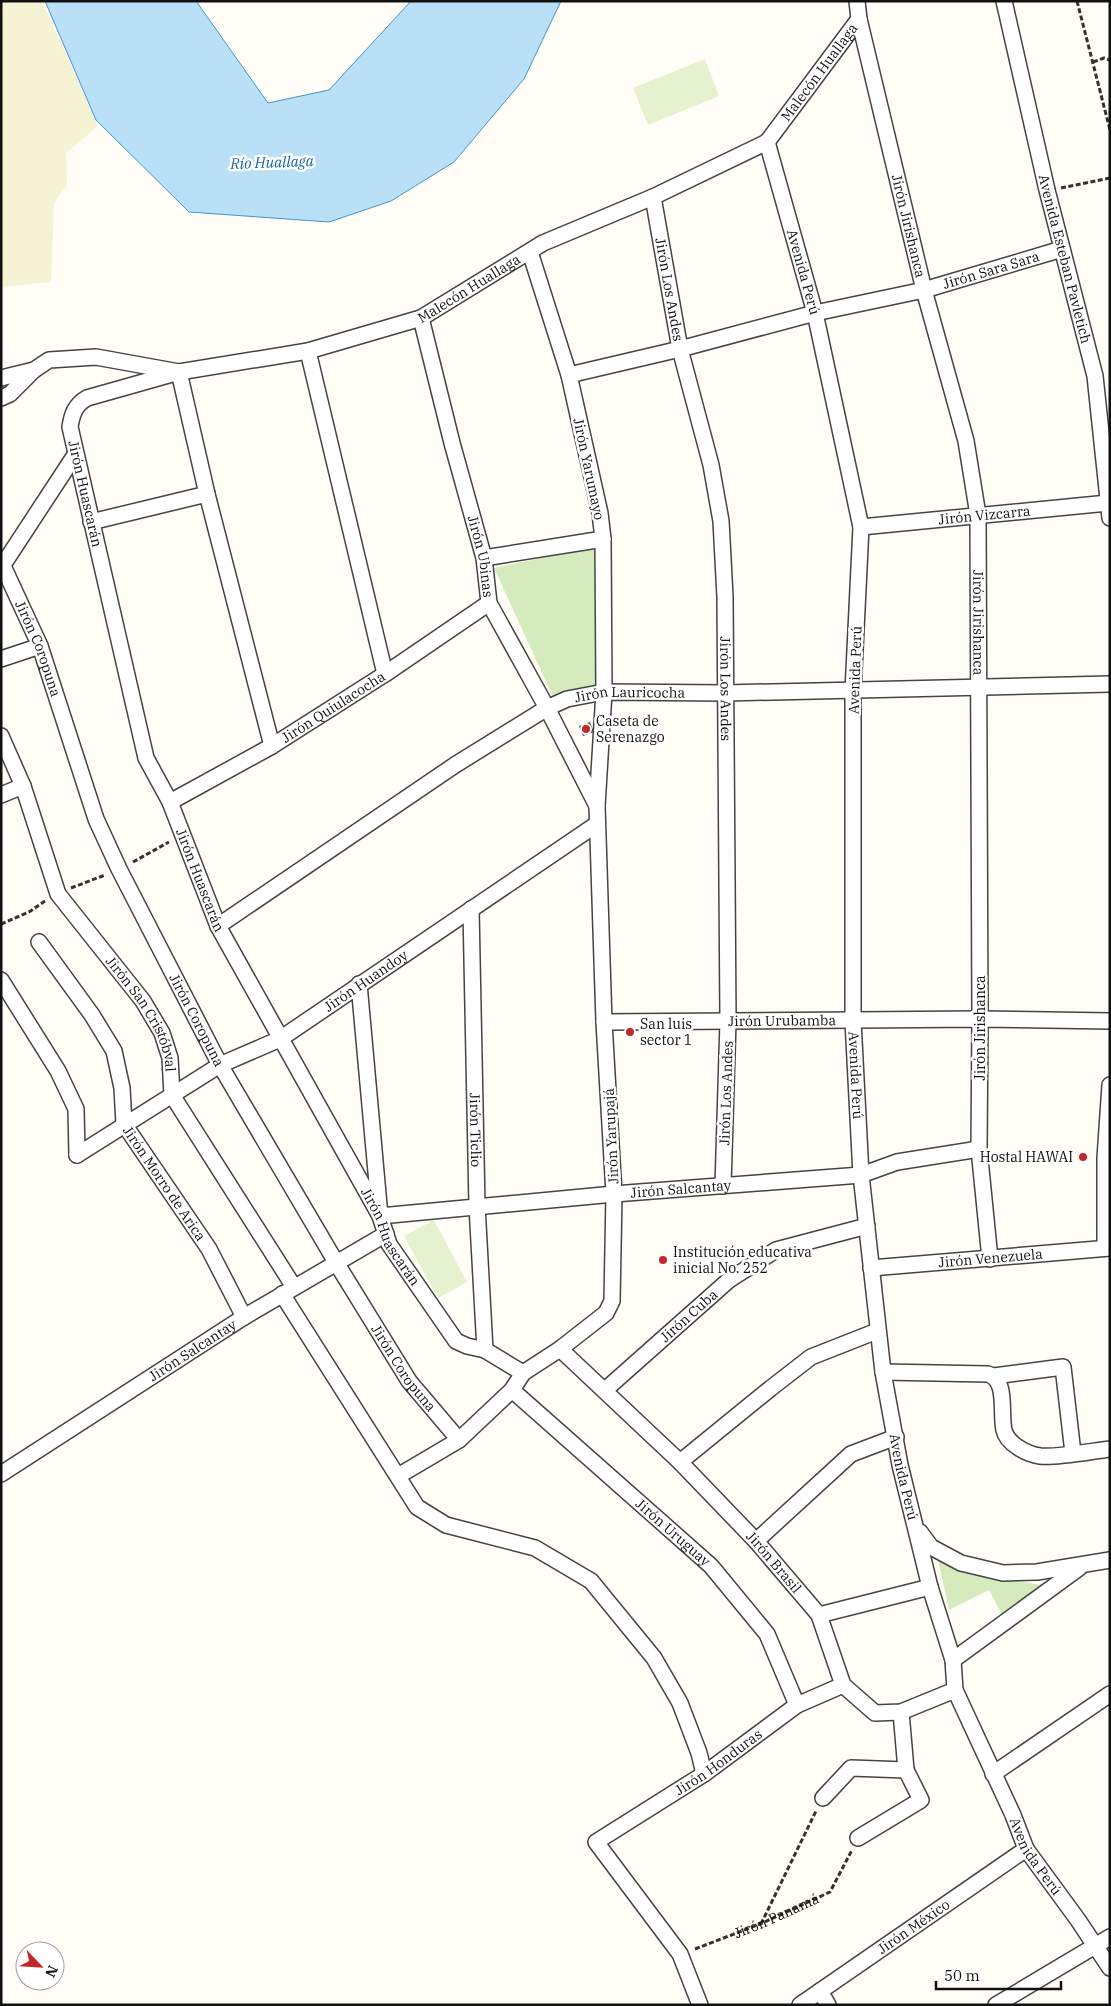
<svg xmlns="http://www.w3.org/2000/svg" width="1111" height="2006" viewBox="0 0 1111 2006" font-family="'IBM Plex Serif',serif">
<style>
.farmland{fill:#f6f3d4}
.green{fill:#d5ebbd}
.pitch{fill:#e6f2cf}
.water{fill:#b9e0f7;stroke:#3f96cf}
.building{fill:#5a524d}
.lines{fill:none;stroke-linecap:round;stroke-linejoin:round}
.minor-casing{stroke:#444;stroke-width:18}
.path{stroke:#333;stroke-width:3;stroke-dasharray:5 2.5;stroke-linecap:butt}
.minor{stroke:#fff;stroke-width:15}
.poi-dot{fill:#c4262e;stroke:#fff;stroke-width:2}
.labels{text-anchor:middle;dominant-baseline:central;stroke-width:5;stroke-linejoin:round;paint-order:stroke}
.street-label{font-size:14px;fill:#111;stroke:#fff}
.poi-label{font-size:14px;fill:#111;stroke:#fff;text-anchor:start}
.water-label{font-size:15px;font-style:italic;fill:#1768a6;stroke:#fff}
</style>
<rect width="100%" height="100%" fill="#fffdf5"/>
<polygon class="farmland" points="1,1 42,1 98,126 66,153 67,185 54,203 51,282 1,287"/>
<g class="green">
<polygon points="594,547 597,684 553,697 494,568"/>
<polygon points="937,1555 992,1576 1052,1587 1009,1628 989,1590 949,1610"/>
</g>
<g class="pitch">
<polygon points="705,59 719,96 648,125 633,88"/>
<polygon points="434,1220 467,1282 438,1298 404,1236"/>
</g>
<polygon class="water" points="45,1 196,1 268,103 329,90 411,1 561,1 524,79 454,162 391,201 329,222 189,212 96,120"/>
<polygon class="building" points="590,722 594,732 583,736 579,726"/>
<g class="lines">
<defs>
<g id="minor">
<path id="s2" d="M857,1L859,19L924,290L966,441L978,515L980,1019L979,1149L990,1259"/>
<path id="s3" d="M1004,1L1047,190L1095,376L1110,518"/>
<path id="s4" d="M767,142L815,313L861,527L853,691V1021L861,1175L883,1372L900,1465L930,1587L953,1660L955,1690L1013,1815L1026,1849L1078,1920L1110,1968"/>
<path id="s5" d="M653,197L680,349L711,465L721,521L725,597L728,1021L723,1186"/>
<path id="s6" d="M421,318L452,443L484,558L489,603L547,708L597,806"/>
<polyline points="308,351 385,674"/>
<path id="s7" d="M179,372L87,398C75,405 72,414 70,427L146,758L170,802L218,926L380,1216L389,1244L456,1341L467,1346L485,1350L523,1373"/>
<polyline points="179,372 207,494 272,746"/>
<path id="s8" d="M569,375L680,349L815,313L924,290L1062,249"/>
<path id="s9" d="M1,378L34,370L49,360L96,357L179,372L308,351L421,318L543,243L653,197L767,142L859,19"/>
<polyline points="1,398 10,394 34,370"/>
<polyline points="91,522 207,494"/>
<path id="s10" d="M861,527L1108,503"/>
<polyline points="484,558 603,539"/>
<path id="s11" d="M3,566L40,646L96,819L119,869L220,1065L337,1264L409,1381L459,1440"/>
<polyline points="1,568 75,455"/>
<polyline points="1,659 40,646"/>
<path id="s12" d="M1,736L23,786L58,894L143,1001L162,1033L170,1058L172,1095L294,1287"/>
<polyline points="1,795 23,786"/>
<path id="s13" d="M170,802L272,746L385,674L489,603"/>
<path id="s14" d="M471,909L477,1206L485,1350"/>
<path id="s15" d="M218,926L455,765L547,708L567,699L604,692L726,693L1110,684"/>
<path id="s16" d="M39,942L92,1015L114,1051L122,1088L124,1124L209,1249L244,1317"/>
<polyline points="1,980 58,1071 76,1109 77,1155"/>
<path id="s17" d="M359,984L380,1216L614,1194L861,1175L897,1162L979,1149"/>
<path id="s18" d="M604,1022L980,1019L1110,1021"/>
<path id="s19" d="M77,1155L220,1065L280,1039L597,824"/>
<polyline points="1105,1248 1105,1158 1110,1085"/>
<path id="s20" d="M871,1268L1110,1248"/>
<polyline points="282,1294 417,1507 446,1525 535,1548 591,1581 654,1658 680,1703 699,1753 704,1774"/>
<path id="s21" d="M560,1349L680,1462L756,1541L819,1615L843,1685L875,1713L901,1712L955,1690"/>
<path d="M883,1372L988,1374C1008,1380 1000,1413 1004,1430C1007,1444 1027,1454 1040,1456C1056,1458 1092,1451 1110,1449"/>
<polyline points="994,1376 1063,1367 1073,1453"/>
<path id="s22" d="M512,1390L711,1566L767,1634L797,1705"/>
<path id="s23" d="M605,1390L729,1280L776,1250L867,1226"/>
<polyline points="680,1462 771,1388 811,1357 877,1331"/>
<path id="s24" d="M1,1474L244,1317L386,1234"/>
<polyline points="398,1476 459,1440 512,1390 523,1373 560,1349 606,1313 612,1301 614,1194 604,1022 597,806 604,692 603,539 600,513 569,375 530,252"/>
<polyline points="920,1532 931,1547 961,1563 1003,1573 1037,1572 1110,1560"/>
<polyline points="756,1541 851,1454 896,1437"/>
<polyline points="819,1615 930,1587"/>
<polyline points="953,1660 1079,1568"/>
<polyline points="993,1774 1110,1694"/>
<polyline points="823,1798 851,1768 906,1770"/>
<polyline points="858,1838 921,1800 906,1770 901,1712"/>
<polyline points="820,1991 828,2005"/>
<path id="s25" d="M700,2005L680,1954L596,1842L704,1774L797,1705L843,1685"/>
<path id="s26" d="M800,2005L1026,1849"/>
<polyline points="996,2005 1110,1937"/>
</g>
</defs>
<use href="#minor" class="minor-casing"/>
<g class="path">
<polyline points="1077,1 1110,130"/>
<polyline points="1093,62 1104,58 1110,60"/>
<polyline points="1061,188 1110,178"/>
<polyline points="133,862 169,842"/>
<polyline points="71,888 105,875"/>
<polyline points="1,924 29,912 45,901"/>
<polyline points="761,1924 816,1811"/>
<path id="s1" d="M695,1949L760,1924L830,1892L852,1850"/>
</g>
<use href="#minor" class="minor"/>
</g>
<g class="poi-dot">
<circle cx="586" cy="729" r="5"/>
<circle cx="630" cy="1032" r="5"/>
<circle cx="1083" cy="1157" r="5"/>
<circle cx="663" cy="1260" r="5"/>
</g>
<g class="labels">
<g class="street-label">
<text stroke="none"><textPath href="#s9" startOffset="908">Malecón Huallaga</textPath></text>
<text stroke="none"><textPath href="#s2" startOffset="231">Jirón Jirishanca</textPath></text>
<text stroke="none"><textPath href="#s3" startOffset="265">Avenida Esteban Pavletich</textPath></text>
<text stroke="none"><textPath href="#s8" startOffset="435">Jirón Sara Sara</textPath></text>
<text stroke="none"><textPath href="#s4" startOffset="135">Avenida Perú</textPath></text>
<text stroke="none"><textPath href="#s9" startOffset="488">Malecón Huallaga</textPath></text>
<text stroke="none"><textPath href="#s5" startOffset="94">Jirón Los Andes</textPath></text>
<text transform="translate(589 469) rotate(78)">Jirón Yarumayo</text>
<text stroke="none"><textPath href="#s7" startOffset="199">Jirón Huascarán</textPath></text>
<text stroke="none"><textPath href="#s10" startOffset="124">Jirón Vizcarra</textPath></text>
<text stroke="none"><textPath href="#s6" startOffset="246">Jirón Ubinas</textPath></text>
<text stroke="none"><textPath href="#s2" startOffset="636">Jirón Jirishanca</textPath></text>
<text stroke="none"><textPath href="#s11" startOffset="90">Jirón Coropuna</textPath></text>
<text transform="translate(855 670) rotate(-88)">Avenida Perú</text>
<text stroke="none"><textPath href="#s5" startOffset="499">Jirón Los Andes</textPath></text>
<text stroke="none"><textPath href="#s15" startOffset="480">Jirón Lauricocha</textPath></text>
<text stroke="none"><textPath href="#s13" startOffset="189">Jirón Quiulacocha</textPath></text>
<text stroke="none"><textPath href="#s7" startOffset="604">Jirón Huascarán</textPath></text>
<text stroke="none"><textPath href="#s19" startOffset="338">Jirón Huandoy</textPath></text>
<text stroke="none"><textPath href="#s12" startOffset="316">Jirón San Cristóbval</textPath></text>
<text stroke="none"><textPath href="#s11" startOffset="495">Jirón Coropuna</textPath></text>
<text stroke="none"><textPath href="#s18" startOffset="178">Jirón Urubamba</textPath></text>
<text transform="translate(980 1028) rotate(-90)">Jirón Jirishanca</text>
<text stroke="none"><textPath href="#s4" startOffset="945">Avenida Perú</textPath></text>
<text transform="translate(726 1093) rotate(-88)">Jirón Los Andes</text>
<text stroke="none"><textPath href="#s14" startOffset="221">Jirón Ticlio</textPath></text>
<text transform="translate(611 1136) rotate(-93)">Jirón Yarupajá</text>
<text stroke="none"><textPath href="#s16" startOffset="278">Jirón Morro de Arica</textPath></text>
<text stroke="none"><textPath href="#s17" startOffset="535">Jirón Salcantay</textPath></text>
<text stroke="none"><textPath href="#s7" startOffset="1009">Jirón Huascarán</textPath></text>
<text stroke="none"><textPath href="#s20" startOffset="120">Jirón Venezuela</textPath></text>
<text stroke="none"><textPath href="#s23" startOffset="112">Jirón Cuba</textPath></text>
<text stroke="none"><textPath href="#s24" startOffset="228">Jirón Salcantay</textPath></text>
<text stroke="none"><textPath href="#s11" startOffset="900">Jirón Coropuna</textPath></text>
<text stroke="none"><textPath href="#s4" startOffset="1350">Avenida Perú</textPath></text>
<text stroke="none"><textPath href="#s22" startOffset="215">Jirón Uruguay</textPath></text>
<text stroke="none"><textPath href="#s21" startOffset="302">Jirón Brasil</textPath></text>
<text stroke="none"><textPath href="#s25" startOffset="341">Jirón Honduras</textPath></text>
<text stroke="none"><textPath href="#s4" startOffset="1755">Avenida Perú</textPath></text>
<text stroke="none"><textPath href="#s1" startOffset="88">Jirón Panamá</textPath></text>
<text stroke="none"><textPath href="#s26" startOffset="138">Jirón México</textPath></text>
</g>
<g class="poi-label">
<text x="596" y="721">Caseta de<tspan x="596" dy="16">Serenazgo</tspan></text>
<text x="640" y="1024">San luis<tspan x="640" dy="16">sector 1</tspan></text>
<text x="1073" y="1157" text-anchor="end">Hostal HAWAI</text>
<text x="673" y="1252">Institución educativa<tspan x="673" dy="16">inicial No. 252</tspan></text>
</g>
<g class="water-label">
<text transform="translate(272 162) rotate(-2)">Río Huallaga</text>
</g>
</g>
<rect width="1111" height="2006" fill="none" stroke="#111111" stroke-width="5"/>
<g transform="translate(40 1966) rotate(115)"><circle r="24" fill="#ffffff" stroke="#a0a0a0"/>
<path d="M0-4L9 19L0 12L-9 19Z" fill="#c4262e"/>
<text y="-8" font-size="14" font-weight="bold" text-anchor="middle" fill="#111111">N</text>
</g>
<path d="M936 1981v8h125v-8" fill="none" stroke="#111111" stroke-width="2.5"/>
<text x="944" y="1981" font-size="15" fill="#111111" stroke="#ffffff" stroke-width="4" paint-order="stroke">50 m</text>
</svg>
